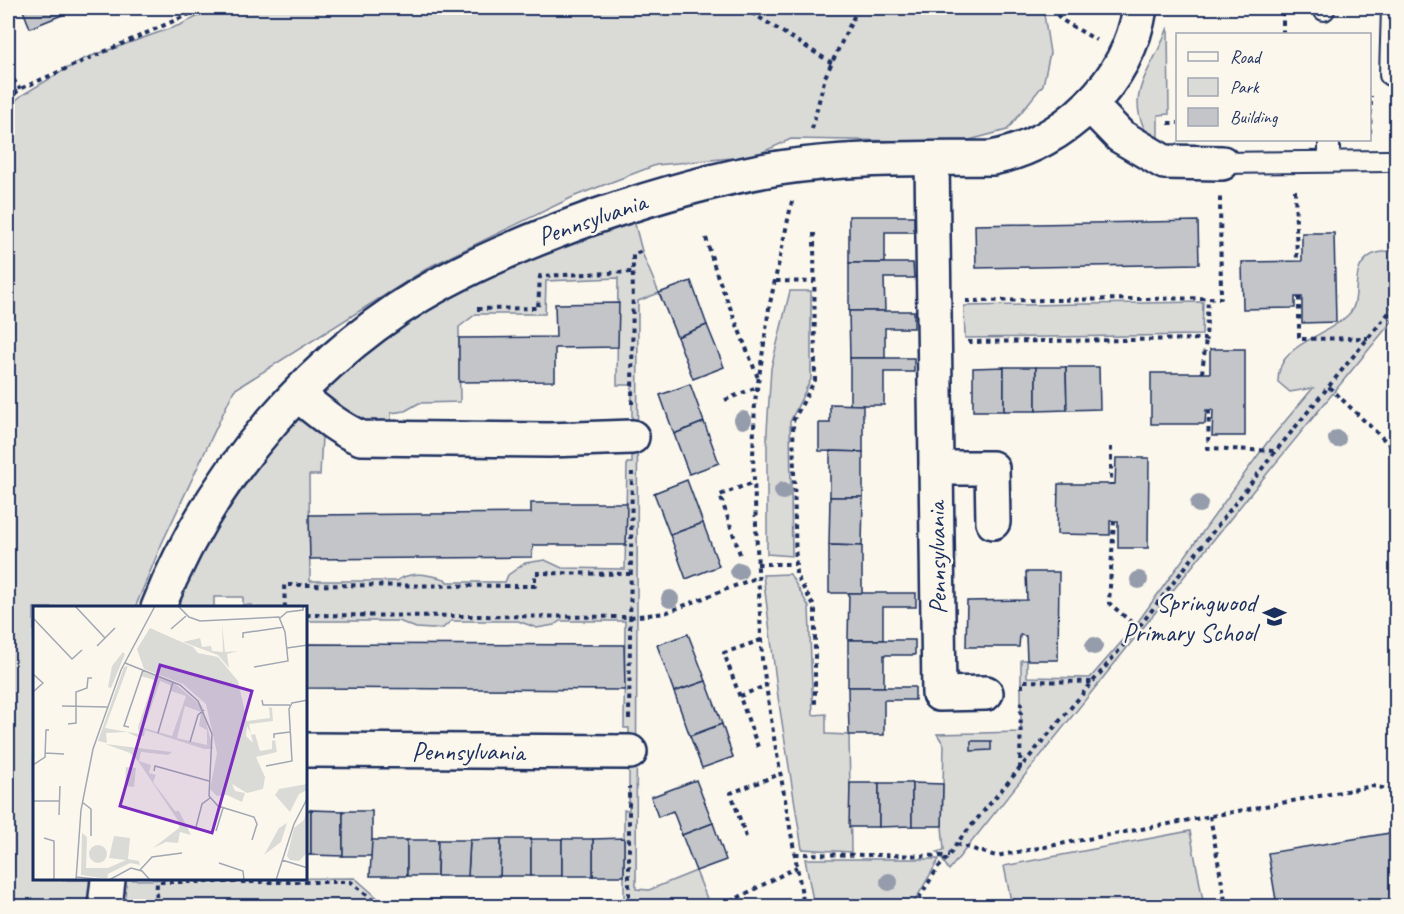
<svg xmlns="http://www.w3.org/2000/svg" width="1404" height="914" viewBox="0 0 1404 914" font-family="Caveat,sans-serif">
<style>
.green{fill:#dadad7;stroke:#7a849a;stroke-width:1.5;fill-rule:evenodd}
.building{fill:#c3c5c9;stroke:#1b2f5e;stroke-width:1.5}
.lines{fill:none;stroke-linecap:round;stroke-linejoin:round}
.lane-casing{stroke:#1b2f5e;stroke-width:24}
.street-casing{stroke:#1b2f5e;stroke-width:38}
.path{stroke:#1b2f5e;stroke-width:4;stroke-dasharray:4.5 4.5;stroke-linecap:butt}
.lane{stroke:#fbf7ec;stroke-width:20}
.street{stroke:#fbf7ec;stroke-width:33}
.tree{fill:#959cab}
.labels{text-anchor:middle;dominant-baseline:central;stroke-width:5;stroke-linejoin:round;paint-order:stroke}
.street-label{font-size:26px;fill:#1b2f5e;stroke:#fbf7ec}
.poi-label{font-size:26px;fill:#1b2f5e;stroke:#fbf7ec;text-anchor:end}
.inset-road{fill:none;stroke:#a1a7b3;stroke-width:1.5}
.view{fill:#7b2cbf;fill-opacity:0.15;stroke:#7b2cbf;stroke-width:3}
.inset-edge{fill:none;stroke:#1b2f5e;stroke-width:3}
</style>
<rect width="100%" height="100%" fill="#fbf7ec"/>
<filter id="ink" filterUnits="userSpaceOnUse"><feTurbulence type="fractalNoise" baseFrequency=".0167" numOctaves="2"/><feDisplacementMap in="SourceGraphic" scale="12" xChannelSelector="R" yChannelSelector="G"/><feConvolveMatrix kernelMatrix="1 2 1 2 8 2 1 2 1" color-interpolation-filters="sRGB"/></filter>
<g filter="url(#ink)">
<g class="green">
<polygon points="215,8 1043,8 1050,53 1043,85 1007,130 954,144 911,141 791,139 754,156 656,165 575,196 431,266 234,390 162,543 135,608 34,608 34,880 94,880 91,906 8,906 8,107 22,95 83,59 180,25"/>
<path d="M1168,27L1169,114L1158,115V141H1152C1119,95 1153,72 1168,27Z"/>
<path d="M630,205L643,255L659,293L638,301L636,889L649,890L696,871L710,906H105L108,880L355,878L380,900H624V810H629V728H624L625,621H560L554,625L537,628L518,621H451L443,628L432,629L416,628L399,621H306V608H253L252,605H243V597H214V608H158L172,573L360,337ZM618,278L617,385H632V463H627L625,569L562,568L545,560L525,563L508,575L505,582H447L445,579C429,575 411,570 397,581H310L309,475H320L323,416L390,440L391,413L405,411L419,403L460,402L459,327L476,314H545L546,281Z"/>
<path d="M1393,250L1396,253V332L1393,320L1243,503L949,870L937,852L944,850L942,826L944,745L937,734L1021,732V660H1027V677L1090,678L1132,630L1266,444L1313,388L1290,392L1278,382C1277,343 1325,338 1348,315C1364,300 1347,271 1370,256C1375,252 1386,252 1393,250Z"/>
<polygon points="790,291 811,291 811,379 790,422 792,556 767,554 767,431 771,368"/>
<polygon points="1203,302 1202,335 965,338 964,306"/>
<polygon points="790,574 809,607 813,715 826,714 826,734 849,735 851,852 802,849 778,697 763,575"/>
<polygon points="1190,831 1204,906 1012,906 1004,866"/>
<polygon points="805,859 939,859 912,906 814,906"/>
</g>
<g class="building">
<polygon points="22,8 59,8 62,15 30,28"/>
<polygon points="849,216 914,216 914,232 885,232 885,263 849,263"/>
<polygon points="1198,221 1199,264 976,268 975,225"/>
<polygon points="1302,233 1334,233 1336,322 1302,323 1302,297 1295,297 1295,308 1243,309 1242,262 1302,261"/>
<polygon points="849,263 913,263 914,278 884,278 885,311 849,311"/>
<polygon points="691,281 707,325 677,337 659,293"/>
<polygon points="619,303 618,347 555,348 555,381 459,382 459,338 556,337 555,304"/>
<polygon points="849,311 914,311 914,328 885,328 885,358 850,358"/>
<polygon points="707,325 724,367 693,379 677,337"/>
<polygon points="1210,349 1245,349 1245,436 1212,436 1213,410 1206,410 1205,424 1151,424 1151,373 1210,373"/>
<polygon points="850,358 914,358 914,372 884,372 884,405 850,405"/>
<polygon points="1004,367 1004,411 973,411 973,368"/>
<rect x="1004" y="367" width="32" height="44"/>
<polygon points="1036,367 1066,367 1067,410 1036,411"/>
<polygon points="1066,367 1099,367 1100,409 1067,410"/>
<polygon points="690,384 704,422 674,434 660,395"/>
<polygon points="830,404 863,405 863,452 819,451 819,423 830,423"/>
<polygon points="704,422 719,463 689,474 674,434"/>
<polygon points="830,451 863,452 863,497 830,497"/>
<polygon points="1116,458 1149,458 1148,548 1118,548 1118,521 1110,521 1110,535 1057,534 1058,484 1115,484"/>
<polygon points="687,480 703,523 670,535 654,493"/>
<polygon points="830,497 863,497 862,546 829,545"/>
<polygon points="531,503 627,503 626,545 533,545 532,557 310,559 309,515 531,513"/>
<polygon points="703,523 719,566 686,579 670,535"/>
<polygon points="829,545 862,546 862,593 829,593"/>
<polygon points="1026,572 1059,572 1058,660 1027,660 1026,636 1020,635 1019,647 966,647 967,601 1027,600"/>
<polygon points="849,593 916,593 916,607 883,607 883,640 848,640"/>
<polygon points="688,634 706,681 674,692 657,645"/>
<polygon points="848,640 915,640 915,655 884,655 884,687 848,687"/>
<polygon points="306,644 624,645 625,690 306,688"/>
<polygon points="706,681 722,724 690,736 674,692"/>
<polygon points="848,687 915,687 915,700 884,700 884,735 849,735"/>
<polygon points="722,724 733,757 702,768 690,736"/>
<polygon points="971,741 991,741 991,750 971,751"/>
<polygon points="696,780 713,823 682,835 673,811 658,817 651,797"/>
<polygon points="850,783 879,783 879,827 849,827"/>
<polygon points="879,783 912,783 912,826 879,827"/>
<polygon points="912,783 943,784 942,826 912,826"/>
<rect x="306" y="810" width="5" height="45"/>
<polygon points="311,810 343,811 343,856 311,855"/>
<rect x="343" y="811" width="29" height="45"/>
<polygon points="713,823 726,860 696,871 682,835"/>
<polygon points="1396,832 1396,906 1277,906 1268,853"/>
<polygon points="624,838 624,876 593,876 593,839"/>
<polygon points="501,839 531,839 531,876 500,876"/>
<polygon points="501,839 500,876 468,876 470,840"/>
<rect x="531" y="839" width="31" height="37"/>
<rect x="562" y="839" width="31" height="37"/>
<polygon points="372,840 407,840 407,876 370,876"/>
<polygon points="407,840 438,840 437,876 407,876"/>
<polygon points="438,840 470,840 468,876 437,876"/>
</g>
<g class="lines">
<defs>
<g id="lane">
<polyline points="1324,10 1324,8"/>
<polyline points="1390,75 1392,8"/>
<polyline points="1329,161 1329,140"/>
<polyline points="1222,163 1388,161"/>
</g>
<g id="street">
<polyline points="1090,105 1120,136 1164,162 1222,163"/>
<polyline points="932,159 939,694 986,693"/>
<path d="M298,395C318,411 337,428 361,438L549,440L632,437"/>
<polyline points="936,468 992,468 993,522"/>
<path d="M158,608C210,475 317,350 443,282C493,255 544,235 597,216C656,196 717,178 779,168C849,157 921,159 992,158C1064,144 1129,82 1140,8"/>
<polyline points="306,750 630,752"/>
<polyline points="105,906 108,880"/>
</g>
</defs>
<use href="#lane" class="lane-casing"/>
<use href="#street" class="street-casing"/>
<g class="path">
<polyline points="744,8 832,63"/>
<polyline points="1051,8 1062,20 1096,40"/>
<polyline points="1283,34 1283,8"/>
<polyline points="8,72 20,89"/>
<polyline points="8,100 20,89 203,8"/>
<polyline points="1168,123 1178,123"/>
<polyline points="812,129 825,77 858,8"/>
<polyline points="1370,133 1371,96"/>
<polyline points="1295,190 1297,261"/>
<polyline points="792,201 769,308 761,364 755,401 753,457 762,659 773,732 804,906"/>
<polyline points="814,233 815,380 793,421 796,575 815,608 815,707"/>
<polyline points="706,238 716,272 758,378"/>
<polyline points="776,281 814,282"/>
<polyline points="1299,297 1299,339 1368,338"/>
<polyline points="966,301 1221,298 1220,197"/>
<polyline points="477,309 538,308 540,276 632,272"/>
<polyline points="968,342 1206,339 1208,298"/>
<polyline points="1202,373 1206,339"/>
<polyline points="1329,387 1396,451"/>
<polyline points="725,400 757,387"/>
<polyline points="632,404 633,255 642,251"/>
<polyline points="1209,410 1208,448 1274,451"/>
<polyline points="1111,447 1111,485"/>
<polyline points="1114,521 1109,603 1138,628"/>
<polyline points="740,554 720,495 754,482"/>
<polyline points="757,564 795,564"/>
<polyline points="285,608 284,585 535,586 535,573 630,574"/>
<polyline points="306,615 630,617 665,613 758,577"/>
<polyline points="1022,688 1022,681 1093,682"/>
<polyline points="740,696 765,686"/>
<polyline points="629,719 632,472"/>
<polyline points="758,747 724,653 761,640"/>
<polyline points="1020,769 1021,701"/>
<polyline points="1210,816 1226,906"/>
<polyline points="746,837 731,793 780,774"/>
<polyline points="956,844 996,856 1373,786 1396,791"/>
<polyline points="795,854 949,856"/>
<polyline points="156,906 157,882 351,882 380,906 629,905 629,787"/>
<polyline points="722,906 797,867"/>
<polyline points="914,906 937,869 949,856 956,844 1138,628 1275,452 1396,304"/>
</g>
<use href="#lane" class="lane"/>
<use href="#street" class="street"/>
</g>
<g class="tree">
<circle cx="743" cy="420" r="9"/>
<circle cx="1337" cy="439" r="9"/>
<circle cx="783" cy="491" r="9"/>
<circle cx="1199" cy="504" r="9"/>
<circle cx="739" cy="571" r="9"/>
<circle cx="1139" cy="580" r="9"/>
<circle cx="670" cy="599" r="9"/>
<circle cx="1094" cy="646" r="9"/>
<circle cx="889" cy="882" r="9"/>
</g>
</g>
<defs>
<symbol id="school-bare" viewBox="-9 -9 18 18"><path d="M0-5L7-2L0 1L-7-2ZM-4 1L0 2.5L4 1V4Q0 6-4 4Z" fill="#1b2f5e" stroke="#fbf7ec" stroke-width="2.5" paint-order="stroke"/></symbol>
</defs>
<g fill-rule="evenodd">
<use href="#school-bare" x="1258" y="600" width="33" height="33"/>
</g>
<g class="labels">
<g class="street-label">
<text transform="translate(592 219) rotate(-19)">Pennsylvania</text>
<text transform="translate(937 558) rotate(-91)">Pennsylvania</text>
<text x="468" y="751">Pennsylvania</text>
</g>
<g class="poi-label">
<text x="1256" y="602">Springwood<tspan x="1256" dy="30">Primary School</tspan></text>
</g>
</g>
<g transform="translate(33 606)">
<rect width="274" height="274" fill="#fbf7ec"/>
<path d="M189,18L192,46L205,45L194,48L196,62L185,49L150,36L167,32L169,41L178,40L179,45L190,46ZM117,22L160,41L165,47L185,51L205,75L214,115L237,112L236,101L239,102L240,115L216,118L218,128L214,120L213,130L220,137L218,129L222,128L227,145L239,143V135L242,134L244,146L223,151L232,171L230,183L214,187L199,178L202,185L212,187L209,196L194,189L184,190L177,183L184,147L173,98L150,78L111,63L104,43ZM90,46L92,48L78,82L75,81L79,60ZM95,60L72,122L106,128L105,121L121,74L108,70L110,64L140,76L169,100L180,143H171L112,124L111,130L104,131L94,126L73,127L74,137L65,135L91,61ZM127,75L137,79L138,85L153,90L139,130L111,122ZM152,100L168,106L166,120L174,124V139L144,132ZM72,138L139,146L135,149L108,146L106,155L118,159L116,167L123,169L120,176L142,205H146L158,229L147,226L145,237L133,236L120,242L146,222V216L105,155L97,147ZM93,161L103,162L101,181L92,180ZM274,178V184L266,188L257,206L242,189L246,183ZM274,202L275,246L266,255L257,254L254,250L261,222L271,214ZM254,217L248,236L231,249L246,222ZM49,227L54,231L53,262H75L93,254L76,252L81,230L97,232L95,253L106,255L107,259L97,257L75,268L74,273L48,269ZM56 248a9 9 0 1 1 18 0a9 9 0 1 1-18 0Z" fill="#dadad7" fill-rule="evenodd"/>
<path class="inset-road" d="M42,0L72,32M145,0L156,11L167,15L246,11L252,26L255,55L221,61M0,12L39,53L49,44M247,12L254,6L270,4V0M138,23L153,10M210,32V27L251,21M64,40L82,22M254,42L275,39M92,57L147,79L165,95L179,128L176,190L185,200L221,211L224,218L219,234M0,68L10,77L0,86M229,94L230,99H257M29,100L74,101M35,118L43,117V86L54,82L55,72H59M96,121L91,120L110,64M125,127L140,76M241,132V128L257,126M157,136L165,109L171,104M12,147L31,148M0,159L12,151L13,124H16M233,160L259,155L256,103L259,97L275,94M121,165L122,160L176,175M0,195H27M49,196L58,203V230M26,209L27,180M163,221L169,198L177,192M183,225L190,202M11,232L21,235V274M249,254L275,262M186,257L210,265L211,274M107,264L119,251L149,247M43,271L73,274M43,274L48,204L60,143L88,64L122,0M76,274L98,262L109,265L117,274M243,274L261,218L275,191"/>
<path class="view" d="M127,59L219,85L179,227L87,200Z"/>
<rect width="274" height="274" class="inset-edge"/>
</g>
<rect width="1404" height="914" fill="none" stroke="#fbf7ec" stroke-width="30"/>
<rect x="15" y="15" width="1374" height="884" fill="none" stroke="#1b2f5e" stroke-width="2" filter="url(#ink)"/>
<rect x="1176" y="33" width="195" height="108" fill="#fbf7ec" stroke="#a1a7b3" stroke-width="1.5"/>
<rect x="1188" y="52" width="30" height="9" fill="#fbf7ec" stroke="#a1a7b3" stroke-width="1.5"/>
<text x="1230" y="63" font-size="18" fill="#1b2f5e">Road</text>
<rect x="1188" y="78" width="30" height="18" fill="#dadad7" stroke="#a1a7b3" stroke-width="1.5"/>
<text x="1230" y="93" font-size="18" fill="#1b2f5e">Park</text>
<rect x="1188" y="108" width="30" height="18" fill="#c3c5c9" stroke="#a1a7b3" stroke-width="1.5"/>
<text x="1230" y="123" font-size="18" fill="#1b2f5e">Building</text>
</svg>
